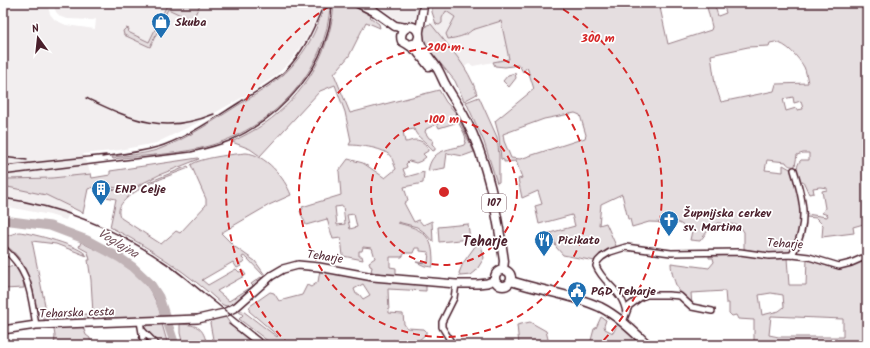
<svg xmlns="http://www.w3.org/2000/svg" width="870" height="348" viewBox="0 0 870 348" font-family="Kalam,sans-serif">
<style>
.built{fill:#f2eeef}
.green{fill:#e5dee0;stroke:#987e86;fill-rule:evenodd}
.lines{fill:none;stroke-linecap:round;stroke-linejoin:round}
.river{stroke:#c1b3b6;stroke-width:9}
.street-casing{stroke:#4a1f2b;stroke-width:8}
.secondary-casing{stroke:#4a1f2b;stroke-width:10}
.primary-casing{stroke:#4a1f2b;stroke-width:11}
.street{stroke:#fff;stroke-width:5}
.secondary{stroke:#fff;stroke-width:7}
.primary{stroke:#fff;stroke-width:8}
.rail{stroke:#4a1f2b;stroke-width:1.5}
.ring{fill:none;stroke:#d62828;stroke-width:2;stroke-dasharray:7 5}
.labels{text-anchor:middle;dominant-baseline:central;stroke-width:3.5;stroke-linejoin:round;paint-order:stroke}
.shield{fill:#fff;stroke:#80626b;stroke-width:1}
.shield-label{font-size:11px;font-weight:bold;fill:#4a1f2b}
.poi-label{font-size:12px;font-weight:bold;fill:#4a1f2b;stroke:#fff;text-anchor:start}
.street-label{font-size:12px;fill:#4a1f2b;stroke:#fff}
.water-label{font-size:13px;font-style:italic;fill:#74535c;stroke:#fff}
.quarter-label{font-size:14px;font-weight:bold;fill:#4a1f2b;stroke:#fff}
.centre{fill:#d62828;stroke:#fff;stroke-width:2}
.ring-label{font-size:12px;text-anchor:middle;font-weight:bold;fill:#d62828;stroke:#fff;stroke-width:3.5;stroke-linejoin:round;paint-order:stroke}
</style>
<rect width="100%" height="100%" fill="#fff"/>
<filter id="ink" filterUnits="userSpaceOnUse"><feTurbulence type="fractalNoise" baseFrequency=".025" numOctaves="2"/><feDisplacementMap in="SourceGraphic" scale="8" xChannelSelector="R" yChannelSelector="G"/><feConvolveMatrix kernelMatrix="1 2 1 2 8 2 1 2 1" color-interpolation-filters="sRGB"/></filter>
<g filter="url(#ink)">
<g class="built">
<polygon points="3,3 47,3 50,14 55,20 66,25 95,29 96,19 93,20 68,19 61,17 56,12 53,3 325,3 324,7 320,7 311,30 301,47 289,63 274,77 243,97 195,124 156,143 119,150 83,154 91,174 34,179 34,192 46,195 72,208 66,220 50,215 3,206"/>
<polygon points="374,3 422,3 418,14 414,19 410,23 405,25"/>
<polygon points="446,11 455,17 446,34 456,38 468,34 472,30 501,20 509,59 473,66 469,64 464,67 431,24 435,20 437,24 442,18"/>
</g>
<g class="green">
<polygon points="168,3 201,3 192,20 190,21 187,18 168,9 150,47 124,35 123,31 126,28 129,29 128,32 149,42"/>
<path d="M325,3H330C328,70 274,126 212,145C180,155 145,155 113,159L112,157C127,156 143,154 157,150C187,139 213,121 240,104C260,92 283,79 297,60C311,43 319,24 325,3Z"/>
<path d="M334,3H350L371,16L370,17L379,24L380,28L366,22L349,56L334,74L350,113L439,90L446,102L456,113L474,152L463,156L447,153L445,168L428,171C432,149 446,151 464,145C469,138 462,130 458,122L457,120H455V123L439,128L437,124L426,129L425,132L429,138L433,140L432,144L435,147V150L433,151C430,149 430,146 427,144C421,138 417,137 414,129L403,131L405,142C409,142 411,140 415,140C422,140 428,145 428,151L423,154L426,157L421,161L416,163L409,161L406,164L407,167L403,169L406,177L424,172L423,183L404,187L408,200L404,203L414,222L419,220L423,225L432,221L433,242L424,232L417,227L398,222V223C413,227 429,231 432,249C433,254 433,260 433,265L432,267L425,266L416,262L428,263L429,252L420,251V248H415L413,253H405L402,257H390V267L396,268V276L371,272L372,267L370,266L369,262L375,258L372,248L363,247L362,251H359V256H362L363,260L343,256L341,238L333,239L327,219L306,225L300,211L303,209L302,207L341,195L339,171L348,159L363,163L385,178L396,169C394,165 393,160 391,157C386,148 359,145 349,145L351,141L345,112L335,85L320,91L260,156L250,149L232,142C243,136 254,131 264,124C304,96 331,52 334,3ZM343,206L345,224L337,225L335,207ZM354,214L357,227L350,229L347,215Z"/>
<path d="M432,3H659L668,44L711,30L712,27L706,3H714L718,16L726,13L723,3H753L754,6L762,3H867V223L853,227L854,233L822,237L823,225L816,218L806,217V214L827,217L828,215L822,213L825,208L822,191L827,190V188L820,187L813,188L814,193L809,194L803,181L798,182C797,175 795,166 801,160H809V153H803L797,155L795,166C791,167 787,165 786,162L767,160L765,170L783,172V165L792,170L801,196V229L792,251L790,253L771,254L744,249V232L739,225L717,223L707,232L700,241L690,240L692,231L679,223L649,222L632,227L630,219H628L622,194L601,204L599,225L606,223L617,248L597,258L595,261L563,255L556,247L552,234H546L575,226L572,215L539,224L535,206L542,204L538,191L522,198L518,179L522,178L516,161L504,162V160L501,159L499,136L495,121L534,89L527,67L523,72L519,65L505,67L495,66L493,62L509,59L501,21L472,30C466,36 456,38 448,39L446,34L455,17L446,11L442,18V23L439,25L436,24L432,12ZM775,42C787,44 798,57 804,67C806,71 807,78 808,83L776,84L774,91L721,102L715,84L711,55L748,47L769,46L770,43ZM793,97L794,103L801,101L803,109L797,110L796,108L786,111L783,99ZM575,113L580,115L586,135L585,138L520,159L511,158L504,141L503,134L544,119Z"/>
<path d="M431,24C448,46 469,67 477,94L464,101L455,81L426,46C421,38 421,33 427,25Z"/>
<polygon points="515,73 516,78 509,87 503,81 508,75"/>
<polygon points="479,97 497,137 499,155 499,182 497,183 484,142 466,102"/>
<path d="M246,153C265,154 285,178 291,195L269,205L221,233L235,247L255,261L265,275L264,276L247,258L243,256L242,258L245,261L239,264L241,266L237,268L233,262L202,280L208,285L236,269L239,272L243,271L246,275L217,291L229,301L253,286L251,284L261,277L263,279L237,303L230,307L223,305C189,274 151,248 110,227L116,199L97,195L99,190C110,188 121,191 132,189L188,166L189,168C174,174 106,196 121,218L161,244L176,231L180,233L206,205V199L191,165C199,158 234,154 246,153Z"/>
<polygon points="198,158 199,159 159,175 137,186 119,188 101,186 97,184 97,186 88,189 83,213 46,195 3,186 3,181 8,179 52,178 91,174 92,178 110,175 110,171"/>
<polygon points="468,224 470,239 439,242 438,227"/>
<path d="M19,232C31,233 82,246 87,256L56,244L32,241L47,315L93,314L91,280L88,260H90L88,252L79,247L81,242C95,250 115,257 128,266C144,279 157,297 161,317L130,319L129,318H124L123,319L46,320L41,318C36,310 35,300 33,291C29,273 20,253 3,244V237Z"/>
<polygon points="478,244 481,244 484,258 476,271 471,275 460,276 459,273 463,263 476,245"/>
<path d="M745,255L765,258H787L789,285H806L807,259C814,261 820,264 827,266C840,271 855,265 867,259V262L864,264L867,268V274L864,275L867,286V345H737L754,344V320L738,319L736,315L732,316L729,313V303H726L725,291L691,293L692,305L684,297L681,293L679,292C675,283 671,273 671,263L709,268L714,262L713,258H709V256ZM771,293L783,295L784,307L779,311L762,315L759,295ZM771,316L843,319V337H779L769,335Z"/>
<polygon points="15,266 23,280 24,288 3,289 3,274 6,273 5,268"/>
<path d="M320,270L381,281L426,285V291L388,289L389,313L403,314L404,324L407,328L424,329L426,331V334L418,341L420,345H397L394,340L391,341L392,345H273L239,319L243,315L238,311H243L277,337L278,336L249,311L250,306L270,292L274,293L279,301L302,295L307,285L311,287L318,282ZM363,284L370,295L363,299L359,294H356L354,289Z"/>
<polygon points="225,316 231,325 254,345 214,345 210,323 213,320"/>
<polygon points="601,317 606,320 604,326 605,329 613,333 618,323 626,329 641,345 566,345 567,342 590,344 594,329 596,328"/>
<polygon points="530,322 546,331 548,339 547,344 543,345 537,343 534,345 519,345 517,325"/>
<polygon points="162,324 168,345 159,345 145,328 147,325"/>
<path d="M180,324C198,325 203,327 207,345H183L180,333Z"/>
<polygon points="56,327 83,327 86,335 90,338 90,340 103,345 54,345 55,336 54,330"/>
</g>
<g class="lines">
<polyline class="river" points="3,220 50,226 87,240 120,258 133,267 150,283 159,297 175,345"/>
<defs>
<g id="street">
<path d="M3,248C30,271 30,292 36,325"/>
<path d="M792,255C809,224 804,202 794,170"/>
<path d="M626,313C623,290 604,285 596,266L598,261L602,257L610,252L626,247L671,253L740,252L769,256L792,255L809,257L839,266L851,263L867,256"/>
<polyline points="140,321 144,345"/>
<polyline points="623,322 629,306 641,297 647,295 668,295 680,296 692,307 712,311"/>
<polyline points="143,331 157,345"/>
<polyline points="453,345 442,327 442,322 454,298 456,284"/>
</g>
<g id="secondary">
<polyline points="419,34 424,3"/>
<polyline points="3,330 36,325 198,319 224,313 236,307 271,276 283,269 298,265 319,267 373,277 456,284 478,284 487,283 495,280"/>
</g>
<g id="primary">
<polyline points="358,3 374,11 395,26 406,28"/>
<path d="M419,37L417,43L409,45L402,41C398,31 410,21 417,30C420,34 419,38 420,42C423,52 431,59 437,68C440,73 442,78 445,84C451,95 459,106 465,118C488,162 497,212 504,261L503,269"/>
<polyline points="409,45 417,51 429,66"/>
<circle cx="503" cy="278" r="8"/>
<path d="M511,281C541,291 571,294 600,307C618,316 633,331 648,345"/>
</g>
</defs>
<use href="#street" class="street-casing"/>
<use href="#secondary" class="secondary-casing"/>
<use href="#primary" class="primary-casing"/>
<use href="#street" class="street"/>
<use href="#secondary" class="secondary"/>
<use href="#primary" class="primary"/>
<g class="rail">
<path d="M86,98C133,120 163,135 214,114"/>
<polyline points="3,157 27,160"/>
<path d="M102,157C123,154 144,152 164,145C191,135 216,117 240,102C255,92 273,83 285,71C302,54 312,33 321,11"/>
<polyline points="3,166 106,155"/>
<path d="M3,175L191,152C204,149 217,146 229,141C284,116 330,65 332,3"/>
<path d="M3,198C59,206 114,228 161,260C177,270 191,283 206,295C227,312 247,328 268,345"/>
<polyline points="229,324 256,345"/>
</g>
</g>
</g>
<g class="ring">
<circle cx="444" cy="192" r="73"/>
<circle cx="444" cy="192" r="145"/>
<path d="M289 345A218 218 0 0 1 335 3M553 3A218 218 0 0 1 599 345"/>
</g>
<defs>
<symbol id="shop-pin" viewBox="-11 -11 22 30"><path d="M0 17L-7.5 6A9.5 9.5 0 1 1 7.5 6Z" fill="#1f6fb2" stroke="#fff"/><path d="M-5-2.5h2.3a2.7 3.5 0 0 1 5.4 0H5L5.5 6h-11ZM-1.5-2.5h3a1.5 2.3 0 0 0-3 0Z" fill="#fff"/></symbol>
<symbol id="building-pin" viewBox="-11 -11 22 30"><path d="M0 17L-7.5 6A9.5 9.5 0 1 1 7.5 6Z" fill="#1f6fb2" stroke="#fff"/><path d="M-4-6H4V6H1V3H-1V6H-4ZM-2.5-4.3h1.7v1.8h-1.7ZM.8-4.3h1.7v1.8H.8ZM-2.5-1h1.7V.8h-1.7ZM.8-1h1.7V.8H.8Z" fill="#fff"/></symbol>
<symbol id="church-pin" viewBox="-11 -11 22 30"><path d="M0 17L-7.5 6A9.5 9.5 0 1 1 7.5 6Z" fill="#1f6fb2" stroke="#fff"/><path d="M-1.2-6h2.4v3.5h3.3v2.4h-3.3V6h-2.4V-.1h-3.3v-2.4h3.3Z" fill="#fff"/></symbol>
<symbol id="restaurant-pin" viewBox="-11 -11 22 30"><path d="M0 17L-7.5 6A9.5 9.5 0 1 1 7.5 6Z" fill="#1f6fb2" stroke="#fff"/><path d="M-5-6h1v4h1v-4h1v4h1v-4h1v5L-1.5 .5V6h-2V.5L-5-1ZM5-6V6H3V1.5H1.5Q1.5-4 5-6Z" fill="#fff"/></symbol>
<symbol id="civic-pin" viewBox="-11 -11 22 30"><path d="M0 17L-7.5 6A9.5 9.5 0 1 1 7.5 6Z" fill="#1f6fb2" stroke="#fff"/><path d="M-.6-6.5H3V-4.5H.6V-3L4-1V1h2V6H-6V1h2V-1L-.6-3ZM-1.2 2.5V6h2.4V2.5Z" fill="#fff"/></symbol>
</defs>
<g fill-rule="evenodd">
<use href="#shop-pin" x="150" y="11" width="22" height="30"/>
<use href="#building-pin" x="90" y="178" width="22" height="30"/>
<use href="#church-pin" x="658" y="209" width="22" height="30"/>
<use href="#restaurant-pin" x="533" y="229" width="22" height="30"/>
<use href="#civic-pin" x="566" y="280" width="22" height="30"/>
</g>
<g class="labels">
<rect class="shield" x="482" y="194" width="24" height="18" rx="3"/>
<g class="shield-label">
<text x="494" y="203">107</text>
</g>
<g class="poi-label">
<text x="175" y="22">Skuba</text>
<text x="115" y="189">ENP Celje</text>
<text x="683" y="213">Župnijska cerkev<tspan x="683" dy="14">sv. Martina</tspan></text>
<text x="558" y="240">Picikato</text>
<text x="591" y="291">PGD Teharje</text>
</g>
<g class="street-label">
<text transform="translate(785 244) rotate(3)">Teharje</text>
<text transform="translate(325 257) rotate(8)">Teharje</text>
<text transform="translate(77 313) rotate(-2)">Teharska cesta</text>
</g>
<g class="water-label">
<text transform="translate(118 244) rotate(31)">Voglajna</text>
</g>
<g class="quarter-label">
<text x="485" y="242">Teharje</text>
</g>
</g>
<circle cx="444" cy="192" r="6" class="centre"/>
<g class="ring-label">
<text x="598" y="42">300 m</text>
<text x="444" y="51">200 m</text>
<text x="444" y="123">100 m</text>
</g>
<rect width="870" height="348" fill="none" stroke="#fff" stroke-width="16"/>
<rect x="8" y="8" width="854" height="332" fill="none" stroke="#4a1f2b" stroke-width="1.5" filter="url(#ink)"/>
<g transform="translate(38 38) rotate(345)" stroke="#ffffff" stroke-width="3" paint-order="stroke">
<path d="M0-3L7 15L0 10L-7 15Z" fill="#4a1f2b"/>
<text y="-6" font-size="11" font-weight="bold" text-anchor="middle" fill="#4a1f2b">N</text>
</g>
</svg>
